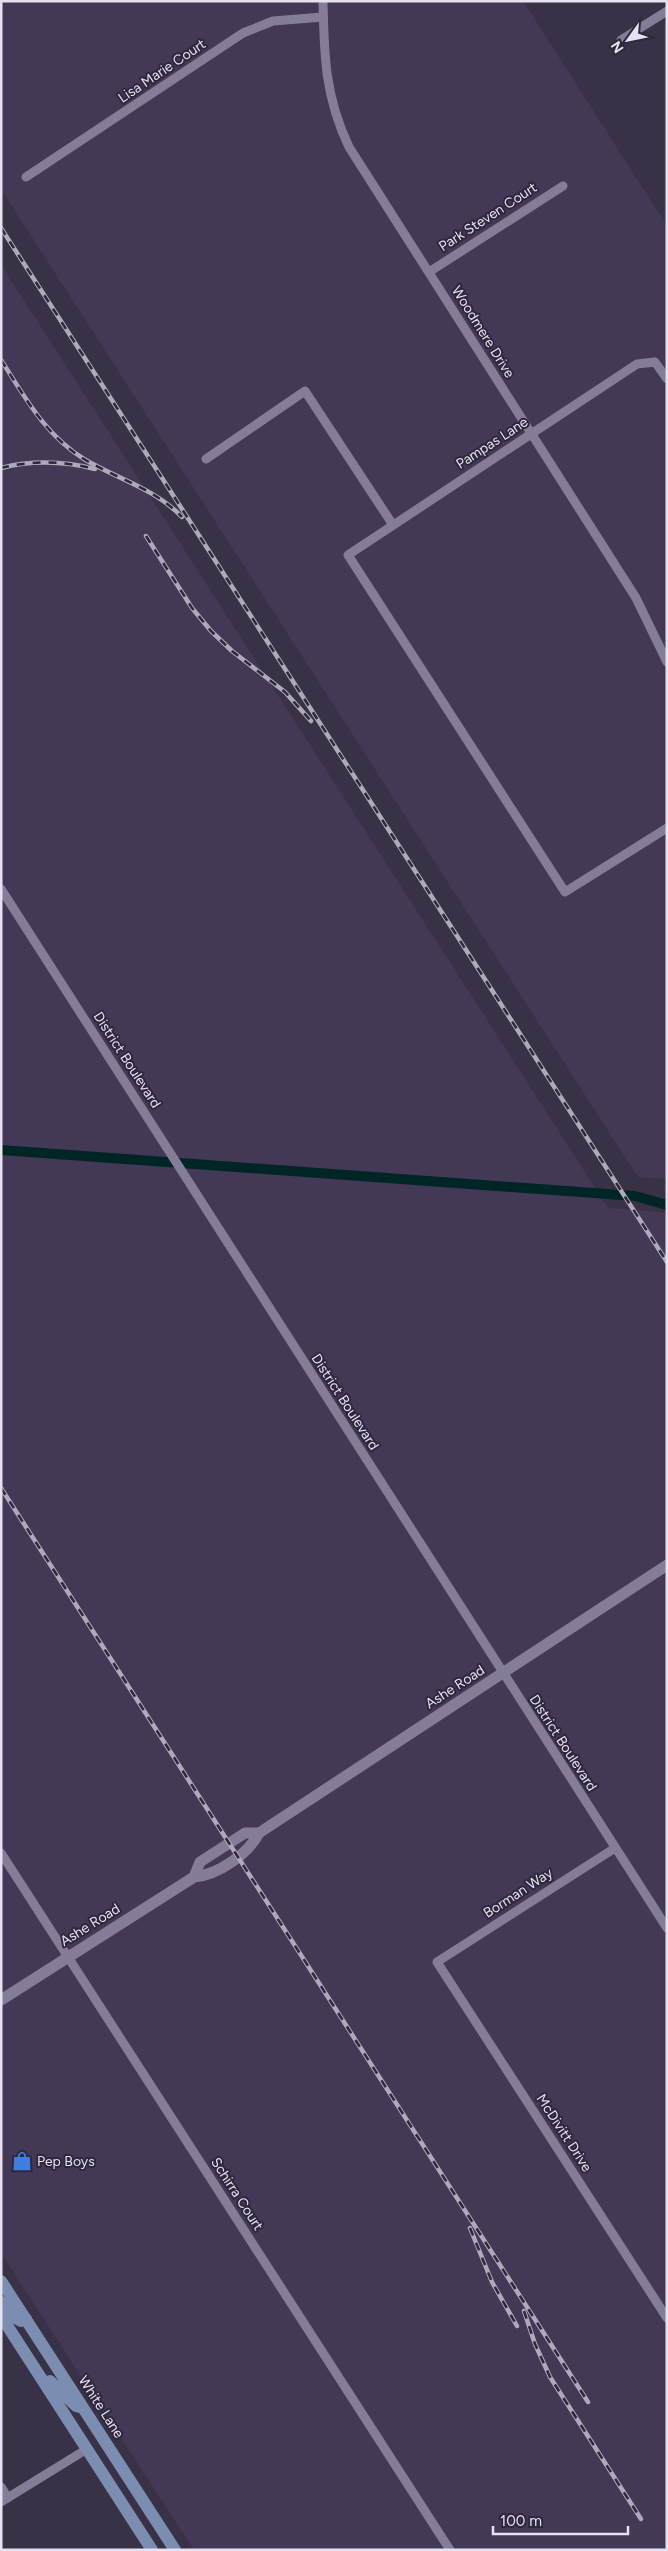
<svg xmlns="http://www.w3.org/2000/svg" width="668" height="2551" viewBox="0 0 668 2551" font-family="Figtree,sans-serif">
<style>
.built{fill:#433956}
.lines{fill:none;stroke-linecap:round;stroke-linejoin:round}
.canal{stroke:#002527;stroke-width:10}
.minor{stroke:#857d97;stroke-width:9}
.tertiary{stroke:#857d97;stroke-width:11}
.secondary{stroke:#7b8eb2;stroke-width:12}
.rail-casing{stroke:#afaaba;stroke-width:4.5}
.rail{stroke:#2f273d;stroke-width:2.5;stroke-dasharray:8;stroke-linecap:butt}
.labels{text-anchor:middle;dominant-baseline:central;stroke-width:4;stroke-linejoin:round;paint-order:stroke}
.street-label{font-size:14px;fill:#e6e2f0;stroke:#2f273d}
.poi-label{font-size:14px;fill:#e6e2f0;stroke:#2f273d;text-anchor:start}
</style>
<rect width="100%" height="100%" fill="#393247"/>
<g class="built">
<polygon points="1,1 523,1 667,226 667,1179 638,1177 1,189"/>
<polygon points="1,265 608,1208 661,1212 667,1215 667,2550 194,2550 1,2253"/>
</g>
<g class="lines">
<polyline class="canal" points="1,1150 635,1196 667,1205"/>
<g class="minor">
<path d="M323,1C324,55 325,97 349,147L636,598L667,662"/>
<polyline points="621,40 667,11"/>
<polyline points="26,177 243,33 273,21 323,17"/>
<polyline points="429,272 563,186"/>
<polyline points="667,379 655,362 637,364 348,555 565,892 667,828"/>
<polyline points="206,459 305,391 393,525"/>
<polyline points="1,889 667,1928"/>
<polyline points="615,1848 437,1962 667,2318"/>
<polyline points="1,1853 450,2550"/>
<polyline points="1,2487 8,2498"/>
<polyline points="1,2502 87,2449"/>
</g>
<g class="tertiary">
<polyline points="194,1877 200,1862 245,1833 259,1833"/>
<path d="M1,2000L194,1877C218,1875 248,1854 259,1833L667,1565"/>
</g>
<g class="secondary">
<polyline points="1,2281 175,2550"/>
<polyline points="1,2302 15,2318 21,2321 26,2319"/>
<polyline points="1,2316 152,2550"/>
<polyline points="50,2381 76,2406 80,2407"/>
</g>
<defs>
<g id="rail">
<polyline points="1,228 667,1262"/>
<path d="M1,360C25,397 45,435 84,459C117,479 154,488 182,517"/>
<path d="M1,468C33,460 63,461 95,469"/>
<polyline points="146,536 192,608 211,631 232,651 285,692 311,721"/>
<polyline points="1,1488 588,2402"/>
<polyline points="470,2228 492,2282 517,2326"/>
<polyline points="524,2311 535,2344 550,2377 641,2519"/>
</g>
</defs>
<use href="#rail" class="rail-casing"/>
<use href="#rail" class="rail"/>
</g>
<defs>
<symbol id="shop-bare" viewBox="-9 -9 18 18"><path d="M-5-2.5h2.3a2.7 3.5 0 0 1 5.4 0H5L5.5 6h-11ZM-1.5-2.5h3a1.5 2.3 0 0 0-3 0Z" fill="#3f7fe0" stroke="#2f273d" stroke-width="2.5" paint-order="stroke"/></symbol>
</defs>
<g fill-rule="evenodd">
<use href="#shop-bare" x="8" y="2147" width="28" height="28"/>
</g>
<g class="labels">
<g class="street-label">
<text transform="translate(162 71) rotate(-34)">Lisa Marie Court</text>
<text transform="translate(488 217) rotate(-33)">Park Steven Court</text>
<text transform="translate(483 332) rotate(58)">Woodmere Drive</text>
<text transform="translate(492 443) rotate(-33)">Pampas Lane</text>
<text transform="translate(127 1060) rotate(57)">District Boulevard</text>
<text transform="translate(345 1402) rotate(57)">District Boulevard</text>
<text transform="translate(455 1687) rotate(-33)">Ashe Road</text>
<text transform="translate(563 1743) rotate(57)">District Boulevard</text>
<text transform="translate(518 1893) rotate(-33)">Borman Way</text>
<text transform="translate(90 1925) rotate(-32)">Ashe Road</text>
<text transform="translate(564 2133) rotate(57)">McDivitt Drive</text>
<text transform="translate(237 2194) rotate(57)">Schirra Court</text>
<text transform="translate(101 2407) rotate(57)">White Lane</text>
</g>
<g class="poi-label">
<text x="37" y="2161">Pep Boys</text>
</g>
</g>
<rect width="668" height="2551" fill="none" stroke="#e6e2f0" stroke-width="5"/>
<g transform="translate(628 40) rotate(237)" stroke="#2f273d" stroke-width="4" paint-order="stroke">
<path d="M0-4L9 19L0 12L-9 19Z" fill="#e6e2f0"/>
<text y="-8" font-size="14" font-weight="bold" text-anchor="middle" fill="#e6e2f0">N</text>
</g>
<path d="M493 2526v8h135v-8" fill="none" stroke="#e6e2f0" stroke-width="2.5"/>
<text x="500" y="2526" font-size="15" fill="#e6e2f0" stroke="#2f273d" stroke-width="4" paint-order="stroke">100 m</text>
</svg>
